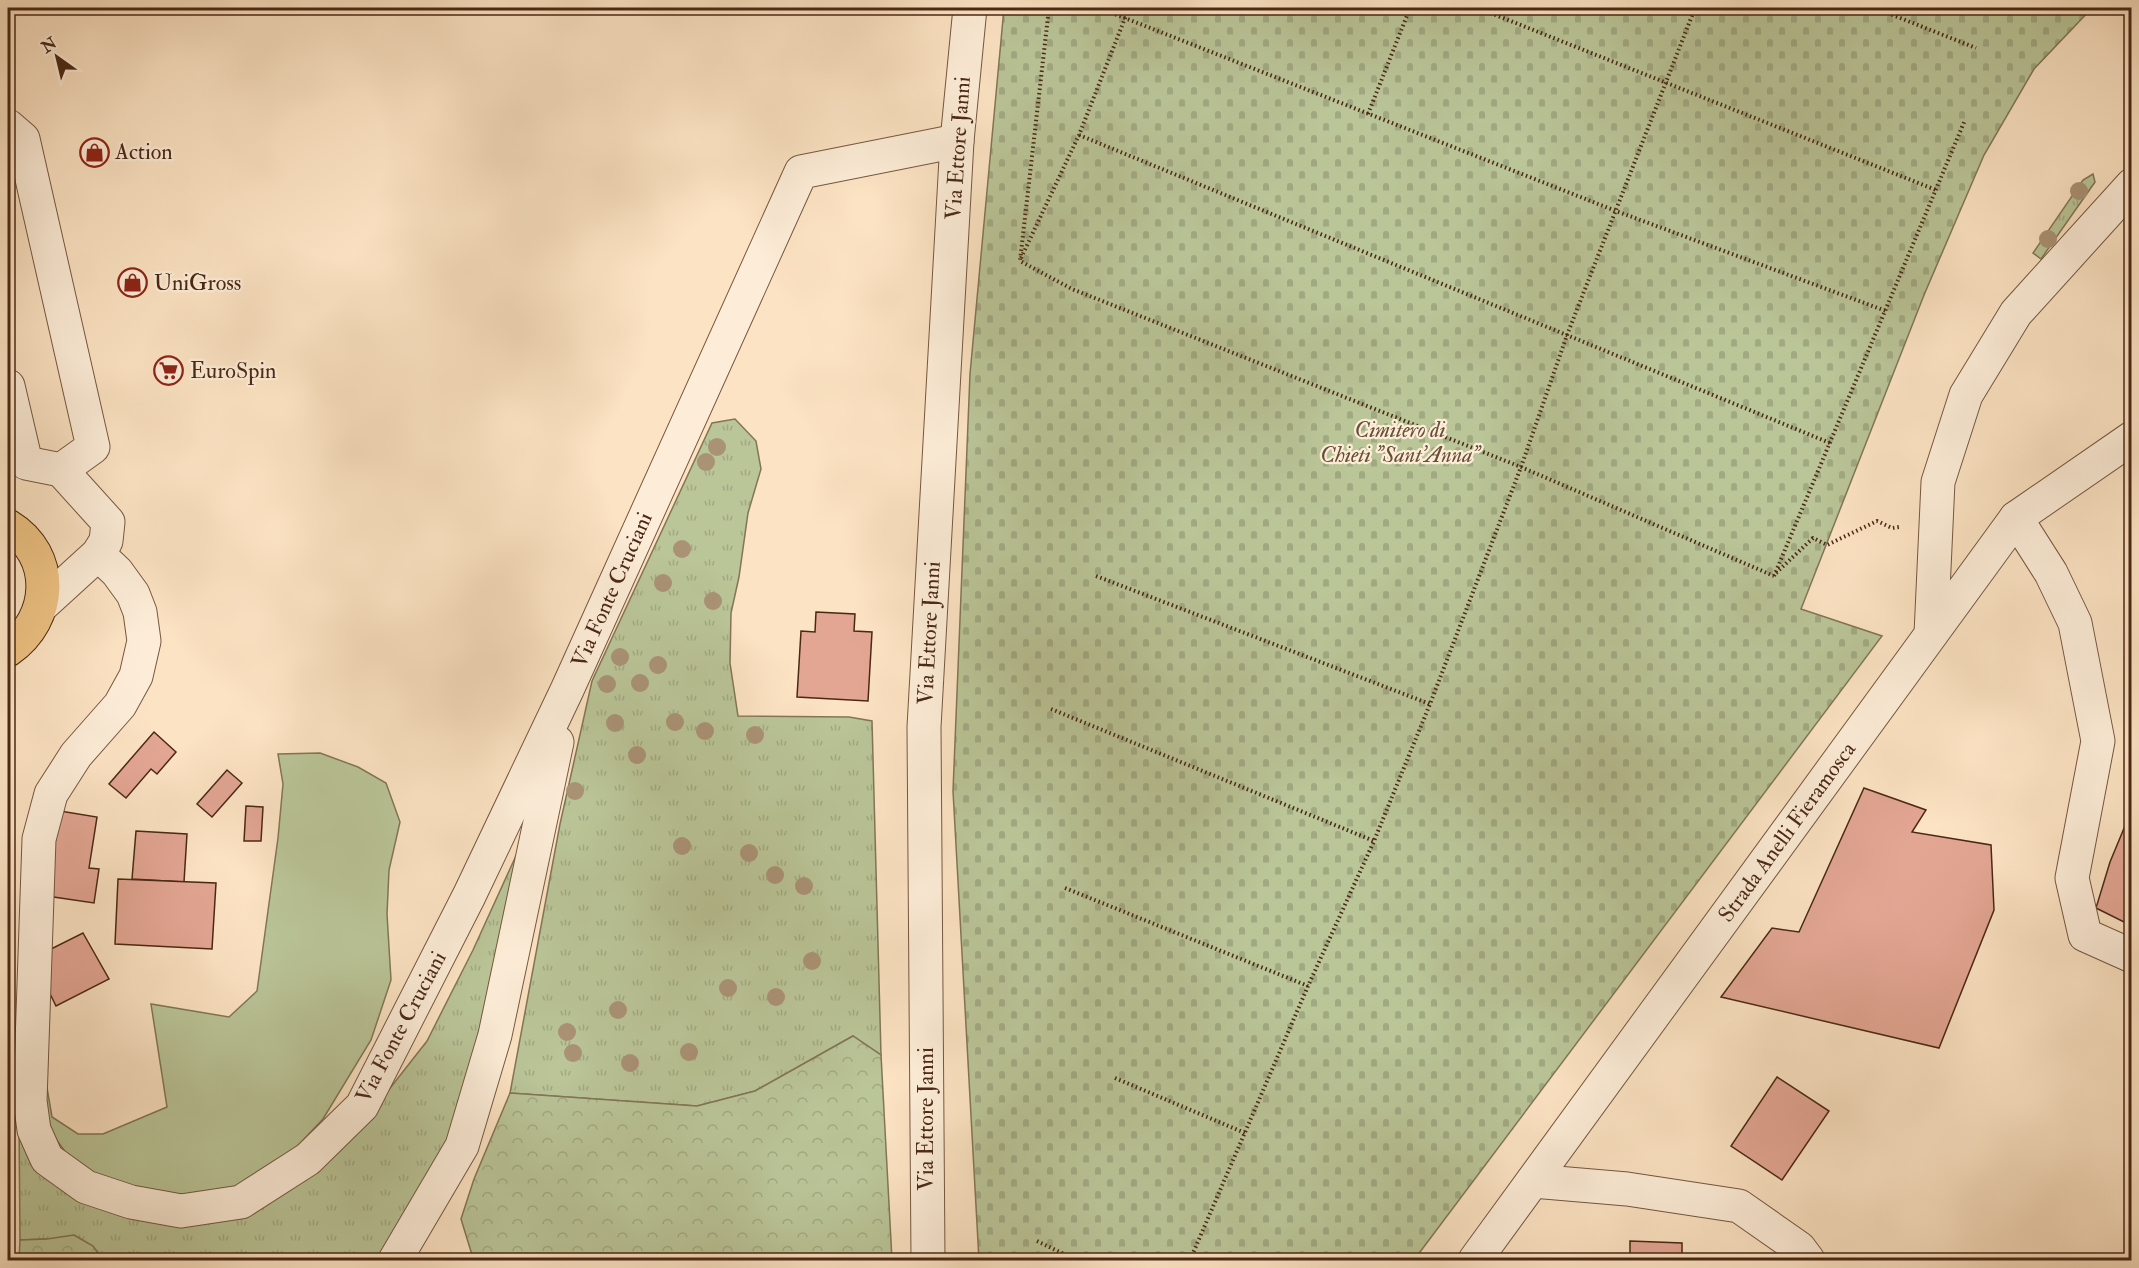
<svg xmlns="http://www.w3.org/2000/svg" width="2139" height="1268" viewBox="0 0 2139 1268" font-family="'IM FELL Double Pica',serif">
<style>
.grass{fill:url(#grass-tufts);stroke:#827656;stroke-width:1.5}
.forest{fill:url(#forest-crowns);stroke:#827656;stroke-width:1.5}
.cemetery{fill:url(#cemetery-stones);stroke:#827656;stroke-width:1.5}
.garden{fill:#bac598;stroke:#827656;stroke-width:1.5}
.building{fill:#e3a693;stroke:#4a2815;stroke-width:1.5}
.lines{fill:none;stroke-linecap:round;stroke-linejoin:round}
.minor-casing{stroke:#765740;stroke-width:35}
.major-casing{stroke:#4a2815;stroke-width:35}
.path{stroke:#4a2815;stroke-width:4;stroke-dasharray:1.5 3;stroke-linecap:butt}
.minor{stroke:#fdedd8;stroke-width:33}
.major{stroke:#eec282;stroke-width:33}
.tree{fill:#aa9275}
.labels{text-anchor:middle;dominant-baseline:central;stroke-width:4.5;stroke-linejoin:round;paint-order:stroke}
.street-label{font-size:22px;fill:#4a2815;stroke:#fdedd8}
.poi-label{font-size:22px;fill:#4a2815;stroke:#fdedd8;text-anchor:start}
.park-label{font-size:22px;font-style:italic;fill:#664f36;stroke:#fdedd8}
</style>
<defs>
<pattern id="grass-tufts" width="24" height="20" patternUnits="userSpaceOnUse" patternTransform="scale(1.5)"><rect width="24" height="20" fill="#bac598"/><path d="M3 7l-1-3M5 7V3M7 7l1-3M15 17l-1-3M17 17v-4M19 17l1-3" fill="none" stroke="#a1a982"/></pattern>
<pattern id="forest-crowns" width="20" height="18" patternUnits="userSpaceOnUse" patternTransform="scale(1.5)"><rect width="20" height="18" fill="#bac598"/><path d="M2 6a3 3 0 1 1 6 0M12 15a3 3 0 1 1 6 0" fill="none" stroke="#a1a982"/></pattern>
<pattern id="cemetery-stones" width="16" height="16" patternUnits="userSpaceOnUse" patternTransform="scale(1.5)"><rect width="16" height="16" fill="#bac598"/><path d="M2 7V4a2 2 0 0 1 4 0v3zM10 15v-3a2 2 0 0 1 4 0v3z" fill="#a1a982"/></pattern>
</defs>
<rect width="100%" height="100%" fill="#fce3c3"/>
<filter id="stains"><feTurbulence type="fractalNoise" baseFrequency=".00333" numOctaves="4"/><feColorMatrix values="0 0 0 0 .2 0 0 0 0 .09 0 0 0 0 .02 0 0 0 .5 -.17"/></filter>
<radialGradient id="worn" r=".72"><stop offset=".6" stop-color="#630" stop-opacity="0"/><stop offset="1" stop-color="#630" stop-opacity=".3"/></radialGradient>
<g class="grass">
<polygon points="2093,174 2095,182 2041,259 2033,253 2083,180"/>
<polygon points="735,419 756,441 761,469 748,513 739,577 731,613 730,663 738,716 849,717 872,721 881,1055 853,1036 755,1091 697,1106 510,1093 560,824 592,681 712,423"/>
<polygon points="525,836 475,1055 438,1171 381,1260 103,1260 92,1246 47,1239 20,1240 19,1121 45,1162 214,1215 373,1110 427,1041 473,950"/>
</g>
<g class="forest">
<polygon points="853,1036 881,1055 892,1260 475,1260 473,1258 461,1219 474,1179 510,1093 697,1106 755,1091"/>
<polygon points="74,1235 93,1246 103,1260 19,1260 20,1240 47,1239"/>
</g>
<polygon class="cemetery" points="1004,8 2092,8 2034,69 1984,155 1924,295 1801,609 1882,636 1414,1260 979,1260 953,791 970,374"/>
<polygon class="garden" points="320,753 358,767 386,783 400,822 389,870 387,914 391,980 371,1040 323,1119 276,1169 204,1203 98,1180 69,1157 45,1124 41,1053 52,1117 78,1134 103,1134 167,1107 151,1004 229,1017 257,991 278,838 283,784 278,754"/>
<g class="building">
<polygon points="816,612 855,614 854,631 872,632 868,701 797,697 801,631 815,632"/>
<polygon points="154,732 176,752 157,774 151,769 126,798 109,784"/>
<polygon points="227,770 242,783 212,817 197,804"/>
<polygon points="1864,788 1926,810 1912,832 1991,845 1994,910 1939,1048 1721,997 1772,928 1799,932"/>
<polygon points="246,806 263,807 261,841 244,841"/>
<polygon points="2132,809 2132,907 2124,922 2096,908 2110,862"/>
<polygon points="60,811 97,817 89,868 99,869 94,903 47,896"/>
<polygon points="136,831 187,834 184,882 132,879"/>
<polygon points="118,879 216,883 212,949 115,944"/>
<polygon points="83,933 109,979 56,1006 39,971 39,955"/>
<polygon points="1777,1077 1829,1111 1782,1180 1731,1146"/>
<polygon points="1630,1241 1682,1243 1682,1260 1630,1260"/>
</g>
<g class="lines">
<defs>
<g id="minor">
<polyline points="8,126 23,139 93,447 61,470"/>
<polyline points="8,386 26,463 61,470 108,522 106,541 98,554 41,606"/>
<polyline points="2016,518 2051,573 2075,623 2098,741 2072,878 2085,935 2132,956"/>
<polyline points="98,554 117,572 133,594 140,612 144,641 136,676 120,705 76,755 51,794 39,839 30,1101 34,1130 47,1159 86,1187 131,1202 181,1211 241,1202 308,1159 362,1106 469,896 567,690 801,172 957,141"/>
<polyline points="1931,634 1938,482 1966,395 2016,313 2132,185"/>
<polyline points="1533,1181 1627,1189 1739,1206 1799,1248 1808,1260"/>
<polyline points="395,1260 462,1146 495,1035 557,742"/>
<polyline points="928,1260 924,727 957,141 970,8"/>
<polyline points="1475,1260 2016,518 2132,438"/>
</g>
<path id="major" d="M8,526C56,555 53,619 8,650"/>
</defs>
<use href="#minor" class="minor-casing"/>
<use href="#major" class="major-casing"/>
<g class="path">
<polyline points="1049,8 1020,261 1072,289 1521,467 1774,576"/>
<polyline points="1478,8 1936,190"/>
<polyline points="1875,8 1976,48"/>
<polyline points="1107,11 1616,211 1886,311"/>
<polyline points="1368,114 1410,8"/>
<polyline points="1079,135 1830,443"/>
<polyline points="1021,258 1079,135 1129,8"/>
<polyline points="1776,573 1813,538 1827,545 1877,521 1892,528 1899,527"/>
<polyline points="1096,576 1430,704"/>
<polyline points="1774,576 1965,120"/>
<polyline points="1051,709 1374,841"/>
<polyline points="1065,888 1308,986"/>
<polyline points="1115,1078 1245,1133"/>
<polyline points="1037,1241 1076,1260"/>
<polyline points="1190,1260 1308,986 1374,841 1430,704 1521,467 1567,335 1695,8"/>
</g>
<use href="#minor" class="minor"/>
<use href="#major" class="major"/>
</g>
<g class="tree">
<circle cx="2079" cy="191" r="9"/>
<circle cx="2048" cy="239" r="9"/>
<circle cx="717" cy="447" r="9"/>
<circle cx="706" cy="462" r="9"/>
<circle cx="682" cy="549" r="9"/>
<circle cx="663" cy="583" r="9"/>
<circle cx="713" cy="601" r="9"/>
<circle cx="620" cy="657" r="9"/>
<circle cx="658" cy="665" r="9"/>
<circle cx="640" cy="683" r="9"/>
<circle cx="607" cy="684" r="9"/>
<circle cx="675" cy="722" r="9"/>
<circle cx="615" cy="723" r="9"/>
<circle cx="705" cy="731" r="9"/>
<circle cx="755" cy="735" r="9"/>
<circle cx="637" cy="755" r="9"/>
<circle cx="575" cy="791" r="9"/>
<circle cx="682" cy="846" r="9"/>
<circle cx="749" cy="853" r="9"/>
<circle cx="775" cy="875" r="9"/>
<circle cx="804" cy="886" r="9"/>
<circle cx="812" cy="961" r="9"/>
<circle cx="728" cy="988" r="9"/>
<circle cx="776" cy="997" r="9"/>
<circle cx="618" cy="1010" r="9"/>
<circle cx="567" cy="1032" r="9"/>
<circle cx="689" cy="1052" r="9"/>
<circle cx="573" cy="1053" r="9"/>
<circle cx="630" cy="1063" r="9"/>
</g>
<defs>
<symbol id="shop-ring" viewBox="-11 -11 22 22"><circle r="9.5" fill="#fdedd8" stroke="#8f2418" stroke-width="1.5"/><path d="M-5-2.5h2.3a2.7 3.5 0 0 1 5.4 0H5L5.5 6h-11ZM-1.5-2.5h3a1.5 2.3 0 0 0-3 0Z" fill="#8f2418"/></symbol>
<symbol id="supermarket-ring" viewBox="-11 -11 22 22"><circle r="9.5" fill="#fdedd8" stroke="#8f2418" stroke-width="1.5"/><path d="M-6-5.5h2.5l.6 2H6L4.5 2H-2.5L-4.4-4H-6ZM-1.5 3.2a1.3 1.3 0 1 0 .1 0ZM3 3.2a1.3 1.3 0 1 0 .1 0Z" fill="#8f2418"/></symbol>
</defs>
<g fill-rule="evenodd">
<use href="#shop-ring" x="78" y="136" width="33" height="33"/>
<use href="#shop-ring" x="116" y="266" width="33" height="33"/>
<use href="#supermarket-ring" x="152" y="354" width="33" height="33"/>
</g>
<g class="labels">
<g class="street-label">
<text transform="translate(958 148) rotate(-86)">Via Ettore Janni</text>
<text transform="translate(612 590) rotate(-66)">Via Fonte Cruciani</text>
<text transform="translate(929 633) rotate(-87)">Via Ettore Janni</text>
<text transform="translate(1787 832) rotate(-54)">Strada Anelli Fieramosca</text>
<text transform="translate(401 1027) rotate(-62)">Via Fonte Cruciani</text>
<text transform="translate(926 1119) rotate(-90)">Via Ettore Janni</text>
</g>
<g class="poi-label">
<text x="115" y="152">Action</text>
<text x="154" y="283">UniGross</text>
<text x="190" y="371">EuroSpin</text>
</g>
<g class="park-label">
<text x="1400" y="430">Cimitero di<tspan x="1400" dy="25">Chieti "Sant'Anna"</tspan></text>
</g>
</g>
<rect width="2139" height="1268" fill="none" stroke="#fce3c3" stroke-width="30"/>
<rect x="9" y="9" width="2121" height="1250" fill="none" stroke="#4a2815" stroke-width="3"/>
<rect x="15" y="15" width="2109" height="1238" fill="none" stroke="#4a2815" stroke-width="1.5"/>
<g transform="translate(57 57) rotate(326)" stroke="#fdedd8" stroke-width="4.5" paint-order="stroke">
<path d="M0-4.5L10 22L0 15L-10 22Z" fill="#4a2815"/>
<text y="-9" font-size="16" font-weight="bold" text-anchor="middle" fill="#4a2815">N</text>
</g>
<rect width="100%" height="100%" filter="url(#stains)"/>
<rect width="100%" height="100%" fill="url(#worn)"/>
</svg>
